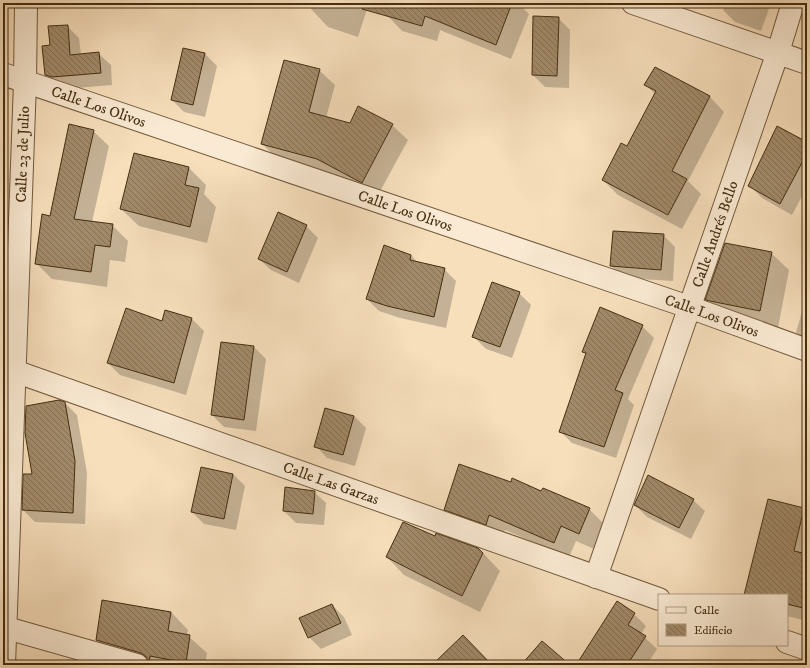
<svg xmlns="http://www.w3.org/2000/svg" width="810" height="668" viewBox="0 0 810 668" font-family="'IM FELL DW Pica',serif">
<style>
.shadow{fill:#0003}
.building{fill:url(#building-back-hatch);stroke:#442e11}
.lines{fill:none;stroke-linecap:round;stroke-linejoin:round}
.minor-casing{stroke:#715a3c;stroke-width:24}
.minor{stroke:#faead3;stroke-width:22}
.labels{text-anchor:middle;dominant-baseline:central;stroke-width:3;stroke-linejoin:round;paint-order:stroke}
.street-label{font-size:15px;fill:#442e11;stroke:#faead3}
</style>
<defs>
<pattern id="building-back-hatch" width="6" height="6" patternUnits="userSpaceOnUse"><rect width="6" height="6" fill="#a18a6a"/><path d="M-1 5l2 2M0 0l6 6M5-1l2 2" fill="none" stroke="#857156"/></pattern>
</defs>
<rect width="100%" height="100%" fill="#f7dfbc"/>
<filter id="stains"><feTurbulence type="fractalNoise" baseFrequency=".005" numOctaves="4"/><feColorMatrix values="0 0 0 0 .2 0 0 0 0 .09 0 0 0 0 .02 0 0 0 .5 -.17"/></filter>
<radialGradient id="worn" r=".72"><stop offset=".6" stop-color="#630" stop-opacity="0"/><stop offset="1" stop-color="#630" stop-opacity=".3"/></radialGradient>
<g class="shadow">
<polygon points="313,3 369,3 358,37 328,27 311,9"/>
<polygon points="390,3 518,3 529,14 511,59 440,30 437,41 402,31 387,15"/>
<polygon points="726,3 771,3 761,31 735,22 723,10"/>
<polygon points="558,18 570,30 569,88 545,87 533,75"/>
<polygon points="67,26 79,38 81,55 99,54 111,65 112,85 65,89 58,87 46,75 51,46"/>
<polygon points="205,54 217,66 205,117 184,112 172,100"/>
<polygon points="655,68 710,97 724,112 688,181 701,194 682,229 618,195 603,180 627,148 655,94 646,85"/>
<polygon points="319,70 335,85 326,118 351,124 392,125 408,140 377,197 333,174 278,159 262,144"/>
<polygon points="93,131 109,146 92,222 112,225 128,241 125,262 110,260 107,287 52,279 36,263"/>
<polygon points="807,143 807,187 792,215 762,198 750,186"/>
<polygon points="189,168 206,185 204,194 216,207 207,243 139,226 121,209"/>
<polygon points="306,226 318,238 299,283 271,270 259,259"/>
<polygon points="663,235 675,247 673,281 623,278 611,266"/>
<polygon points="771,253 789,270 778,328 724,317 707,299"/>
<polygon points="411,255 418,263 444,269 456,281 446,328 400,318 379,311 367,299"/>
<polygon points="519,293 531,305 512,358 486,349 474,337"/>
<polygon points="807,295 807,343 796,332"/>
<polygon points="192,319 204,331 186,395 120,375 108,363"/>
<polygon points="642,326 654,338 628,399 634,405 616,458 572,443 560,431 586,355 583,351"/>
<polygon points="222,343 254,347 266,359 256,431 224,427 212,415"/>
<polygon points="65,403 77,415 87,473 85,524 35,522 23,510 24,475 33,475"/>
<polygon points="354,416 366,428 355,466 327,458 316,446"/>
<polygon points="233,474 245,486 236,530 204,524 192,512"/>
<polygon points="314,492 326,503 324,525 296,523 284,511"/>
<polygon points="542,492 589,509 604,524 594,549 576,541 569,557 505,530 501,539 460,525 445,509"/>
<polygon points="693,500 705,511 691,539 647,517 635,505"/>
<polygon points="768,500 804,509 807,512 807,621 787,616 787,595 748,595"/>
<polygon points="435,538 483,553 500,571 480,612 404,575 387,557"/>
<polygon points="618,603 634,614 646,626 641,634 657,649 647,665 577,665"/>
<polygon points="332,605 344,617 352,635 321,649 309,637"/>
<polygon points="171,612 188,630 187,635 207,653 205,665 139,665 114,657 97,640"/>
<polygon points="751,659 772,665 750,665"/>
<polygon points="689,660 704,665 687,665"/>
<polygon points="22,664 53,665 21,665"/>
</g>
<g class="building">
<polygon points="363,3 512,3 496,45 425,16 422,26 362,9"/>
<polygon points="533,16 559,17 557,76 532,75"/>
<polygon points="68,25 70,55 99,52 101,73 52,77 45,75 42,46 50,45 48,26"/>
<polygon points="183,48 205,53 193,105 171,100"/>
<polygon points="284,60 320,69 309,112 350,123 358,106 393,124 362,183 317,159 261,144"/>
<polygon points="655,67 710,96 672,171 687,179 668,215 602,180 621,143 627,146 656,91 644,85"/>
<polygon points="69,124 94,130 74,219 113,224 110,247 95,245 91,272 35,264 42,214 50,216"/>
<polygon points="777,126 807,142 807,153 780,204 748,186"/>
<polygon points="134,153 189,167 185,185 199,188 190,227 120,209"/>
<polygon points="278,212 307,225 287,272 258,259"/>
<polygon points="613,231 664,234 661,270 610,266"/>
<polygon points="725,243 772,252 760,311 705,300"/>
<polygon points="384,245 411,255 410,260 445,268 434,317 387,306 366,299"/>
<polygon points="492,282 520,292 500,347 472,337"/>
<polygon points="600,307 643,325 615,390 623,393 604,447 559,432 586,353 582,352"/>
<polygon points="126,308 162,321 165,310 192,318 174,383 107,363"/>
<polygon points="221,342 254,346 244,420 211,415"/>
<polygon points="59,400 65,402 75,461 73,513 22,510 23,474 32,474 25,433 26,406"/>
<polygon points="325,408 354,416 343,455 314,447"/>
<polygon points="459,464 511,482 512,478 541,491 543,488 590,508 579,534 561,526 554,543 489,515 486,525 444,510"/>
<polygon points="201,467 233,474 224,519 191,512"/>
<polygon points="648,475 694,499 679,528 634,505"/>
<polygon points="285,487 315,491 313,514 283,511"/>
<polygon points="768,499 804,508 794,551 807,554 807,609 787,604 787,595 744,595"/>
<polygon points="403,522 435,536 436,533 478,548 483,553 462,596 386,557"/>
<polygon points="102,600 171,612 168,631 190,635 186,663 150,656 149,665 146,657 141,653 96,640"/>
<polygon points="617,601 635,613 628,625 646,636 627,665 576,665"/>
<polygon points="332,604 341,623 308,638 299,618"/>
<polygon points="463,635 492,665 432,665"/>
<polygon points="542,641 570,665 521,665"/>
</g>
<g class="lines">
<defs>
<g id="minor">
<polyline points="633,3 807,63"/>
<path id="s1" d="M3,74L689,307L807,350"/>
<path id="s2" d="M3,367L659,599"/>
<path id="s3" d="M596,577L778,52L793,3"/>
<polyline points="3,627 137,665"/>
<polyline points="787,642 807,649"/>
<path id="s4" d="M4,665L25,82L26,3"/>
</g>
</defs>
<use href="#minor" class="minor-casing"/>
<use href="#minor" class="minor"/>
</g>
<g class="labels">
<g class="street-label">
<text stroke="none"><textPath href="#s1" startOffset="101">Calle Los Olivos</textPath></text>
<text stroke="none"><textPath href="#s4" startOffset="511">Calle 23 de Julio</textPath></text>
<text stroke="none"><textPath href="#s1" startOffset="425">Calle Los Olivos</textPath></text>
<text stroke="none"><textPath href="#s3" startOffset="363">Calle Andrés Bello</textPath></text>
<text stroke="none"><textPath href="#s1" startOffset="749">Calle Los Olivos</textPath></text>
<text stroke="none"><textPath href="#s2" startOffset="348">Calle Las Garzas</textPath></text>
</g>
</g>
<rect width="810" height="668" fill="none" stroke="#f7dfbc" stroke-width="16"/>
<rect x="4" y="4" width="802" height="660" fill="none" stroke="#442e11" stroke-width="2"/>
<rect x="8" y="8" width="794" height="652" fill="none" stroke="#442e11"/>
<rect x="658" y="594" width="130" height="52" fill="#faead3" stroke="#b19f85"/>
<rect x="666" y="607" width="20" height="6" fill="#faead3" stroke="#b19f85"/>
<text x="694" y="614" font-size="12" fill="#442e11">Calle</text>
<rect x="666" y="624" width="20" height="12" fill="url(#building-back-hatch)" stroke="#b19f85"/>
<text x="694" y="634" font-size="12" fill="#442e11">Edificio</text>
<rect width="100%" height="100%" filter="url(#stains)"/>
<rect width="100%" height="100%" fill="url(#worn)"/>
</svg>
